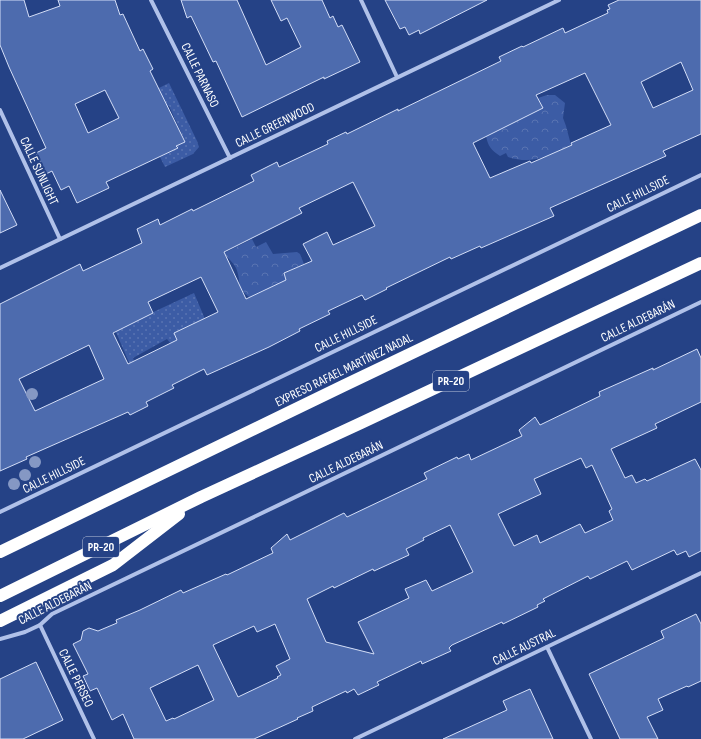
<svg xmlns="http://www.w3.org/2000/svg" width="701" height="739" viewBox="0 0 701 739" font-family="'Sofia Sans Condensed',sans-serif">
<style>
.grass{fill:url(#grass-dots)}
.forest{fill:url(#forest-crowns)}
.building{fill:#4d6bae;stroke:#d4def7;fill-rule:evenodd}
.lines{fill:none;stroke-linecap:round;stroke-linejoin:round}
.street{stroke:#b0c1e9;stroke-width:4}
.highway{stroke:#fff;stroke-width:12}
.tree{fill:#8598c4}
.labels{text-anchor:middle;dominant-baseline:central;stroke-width:4;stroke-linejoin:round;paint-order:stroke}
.shield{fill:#254286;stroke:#bec6db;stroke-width:1}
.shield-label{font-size:12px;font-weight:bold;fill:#fff}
.street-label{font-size:13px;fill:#fff;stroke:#254286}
</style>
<defs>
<pattern id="grass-dots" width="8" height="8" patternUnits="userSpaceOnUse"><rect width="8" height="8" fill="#3c5ca5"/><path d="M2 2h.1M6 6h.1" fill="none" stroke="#5974b2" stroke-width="1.8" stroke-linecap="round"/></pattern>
<pattern id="forest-crowns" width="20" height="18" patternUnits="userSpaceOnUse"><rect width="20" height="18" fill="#3c5ca5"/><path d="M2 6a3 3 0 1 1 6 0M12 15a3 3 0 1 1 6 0" fill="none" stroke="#5974b2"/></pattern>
</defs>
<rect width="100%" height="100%" fill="#254286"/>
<g class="grass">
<polygon points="169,83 197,141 199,147 193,154 165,167 160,157 178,148 176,146 185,141 169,106 142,119 133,101"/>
<polygon points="194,293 205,319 191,369 167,339 133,358 135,364 131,367 115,330"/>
</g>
<g class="forest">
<path d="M547,95H555L565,103L563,118L566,126L571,145C548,156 533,165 508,157L506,153L500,156C491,150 488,146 486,136L542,107L538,98Z"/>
<path d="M252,239L256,247L266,242L273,254L297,252L300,254L304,264L284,273L287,280L254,295L251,298C235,288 242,282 236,268C233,262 227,258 224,253Z"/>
</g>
<g class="building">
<path d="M0,0H24L29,17L60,6L58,0H115L120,15L123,14L140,51L143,49L153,69L150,71L185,142L176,146L178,148L106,182L109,188L77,203L69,186L61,190L52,171L46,174L36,153L46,148L9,67L0,45ZM105,90L119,118L88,133L75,104Z"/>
<polygon points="181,0 237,0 266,65 301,47 287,18 281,21 271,0 322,0 330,18 333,16 338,27 342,25 360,62 324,79 324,77 242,117 216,61 213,62 191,16 187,18"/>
<polygon points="385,0 487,0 420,34 419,30 409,35 405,27 400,29"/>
<path d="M619,0H701V134L663,151L666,156L550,208L554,216L481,248L480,246L451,259L450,257L386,288L387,289L365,300L362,295L328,311L330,314L299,329L300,331L269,347L207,375L204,369L172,385L174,388L146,402L148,406L130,415L128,412L26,457L27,459L0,471V304L80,264L83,271L142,243L137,229L158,219L160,225L192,209L193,211L254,181L251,175L277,162L279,167L328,144L327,141L346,132L347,134L398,109V111L501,61L499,57L522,46L523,47L563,28L565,33L608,13L607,10L610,9L608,5ZM681,62L693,90L653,108L641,82ZM585,73L611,125L571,143L572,145L531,163L530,161L490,178L473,143L543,108L536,95ZM353,182L375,226L333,245L327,232L303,244L312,261L284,273L286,280L246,299L224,252L302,213L299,208ZM201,277L218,312L174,333L177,340L128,364L113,333L153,313L148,302ZM89,345L104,379L35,411L19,379Z"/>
<polygon points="0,190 17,225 0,233"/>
<path d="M697,349L701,358V402L655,424L657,428L611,449L625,478L632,475L636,483L645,479L647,481L695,459L701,470V551L689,557L686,551L677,555L674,550L632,570L627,561L590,579L588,576L543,599L545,601L537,605L538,607L503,624L502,622L452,645L449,648L451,651L422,664L421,661L377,682L379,685L358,695L354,689L347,693L346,691L312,707L313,711L297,718L298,719L254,739H134L123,714L112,720L97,688L90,691L83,676L88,674L73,644L81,640L83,631L89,628L98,631L117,623L116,620L140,610L181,590L183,593L226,574L227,575L273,553L271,548L287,534L290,540L344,513L347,517L427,479L424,473L457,457L458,459L469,454L471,460L522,436L519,430L535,417L540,425L600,396L599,392L653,368V370ZM581,458L586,468L592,465L612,509L609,511L613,520L585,533L580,524L540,543L537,535L514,546L498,514L541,494L534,479ZM450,525L473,572L432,591L426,580L405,589L409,598L358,622L374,654L326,642L307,599L333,586L334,588L373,569L374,571L409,555L406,549L424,540L423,538ZM275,624L290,659L276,666L281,675L277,677L278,678L238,697L213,645L254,626L257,632ZM198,665L214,700L174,719L173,718L166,721L150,688Z"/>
<polygon points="696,614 701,624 701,681 688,687 687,686 658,699 663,710 647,717 658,739 620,739 589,674 664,638 661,631"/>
<polygon points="36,662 63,720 23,739 0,739 0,679"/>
<polygon points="530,689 553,739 443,739 507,710 503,701"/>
</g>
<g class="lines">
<g class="street">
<polyline points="151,0 230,158"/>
<polyline points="361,0 397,77"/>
<polyline points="0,110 60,239"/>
<polyline points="0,268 559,0"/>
<polyline points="0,512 701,175"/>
<polyline points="40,625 94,739"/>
<polyline points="0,639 25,632 40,625 52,614 701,302"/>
<polyline points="547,647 591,739"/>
<polyline points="355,739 701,573"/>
</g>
<g class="highway">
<polyline points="0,552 343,386 701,215"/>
<polyline points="0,596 201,497 361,423 701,263"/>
<polyline points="0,621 113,565 179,514"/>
</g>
</g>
<g class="tree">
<circle cx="32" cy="394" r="6"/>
<circle cx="35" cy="462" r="6"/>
<circle cx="25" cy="475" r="6"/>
<circle cx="14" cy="484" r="6"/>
</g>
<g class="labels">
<g class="shield">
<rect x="433" y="371" width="36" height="20" rx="3"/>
<rect x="83" y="537" width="36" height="20" rx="3"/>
</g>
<g class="shield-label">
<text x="451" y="381">PR-20</text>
<text x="101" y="547">PR-20</text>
</g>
<g class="street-label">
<text transform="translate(200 75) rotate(64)">CALLE PARNASO</text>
<text transform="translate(275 125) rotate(-26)">CALLE GREENWOOD</text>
<text transform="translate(39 171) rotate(65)">CALLE SUNLIGHT</text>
<text transform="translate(638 194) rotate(-26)">CALLE HILLSIDE</text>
<text transform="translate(638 321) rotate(-26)">CALLE ALDEBARÁN</text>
<text transform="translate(346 334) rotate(-26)">CALLE HILLSIDE</text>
<text transform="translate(344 370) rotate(-26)">EXPRESO RAFAEL MARTÍNEZ NADAL</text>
<text transform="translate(346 462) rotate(-26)">CALLE ALDEBARÁN</text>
<text transform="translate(54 475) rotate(-26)">CALLE HILLSIDE</text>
<text transform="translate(55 603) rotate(-27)">CALLE ALDEBARÁN</text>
<text transform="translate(524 647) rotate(-26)">CALLE AUSTRAL</text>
<text transform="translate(76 678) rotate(64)">CALLE PERSEO</text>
</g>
</g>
</svg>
